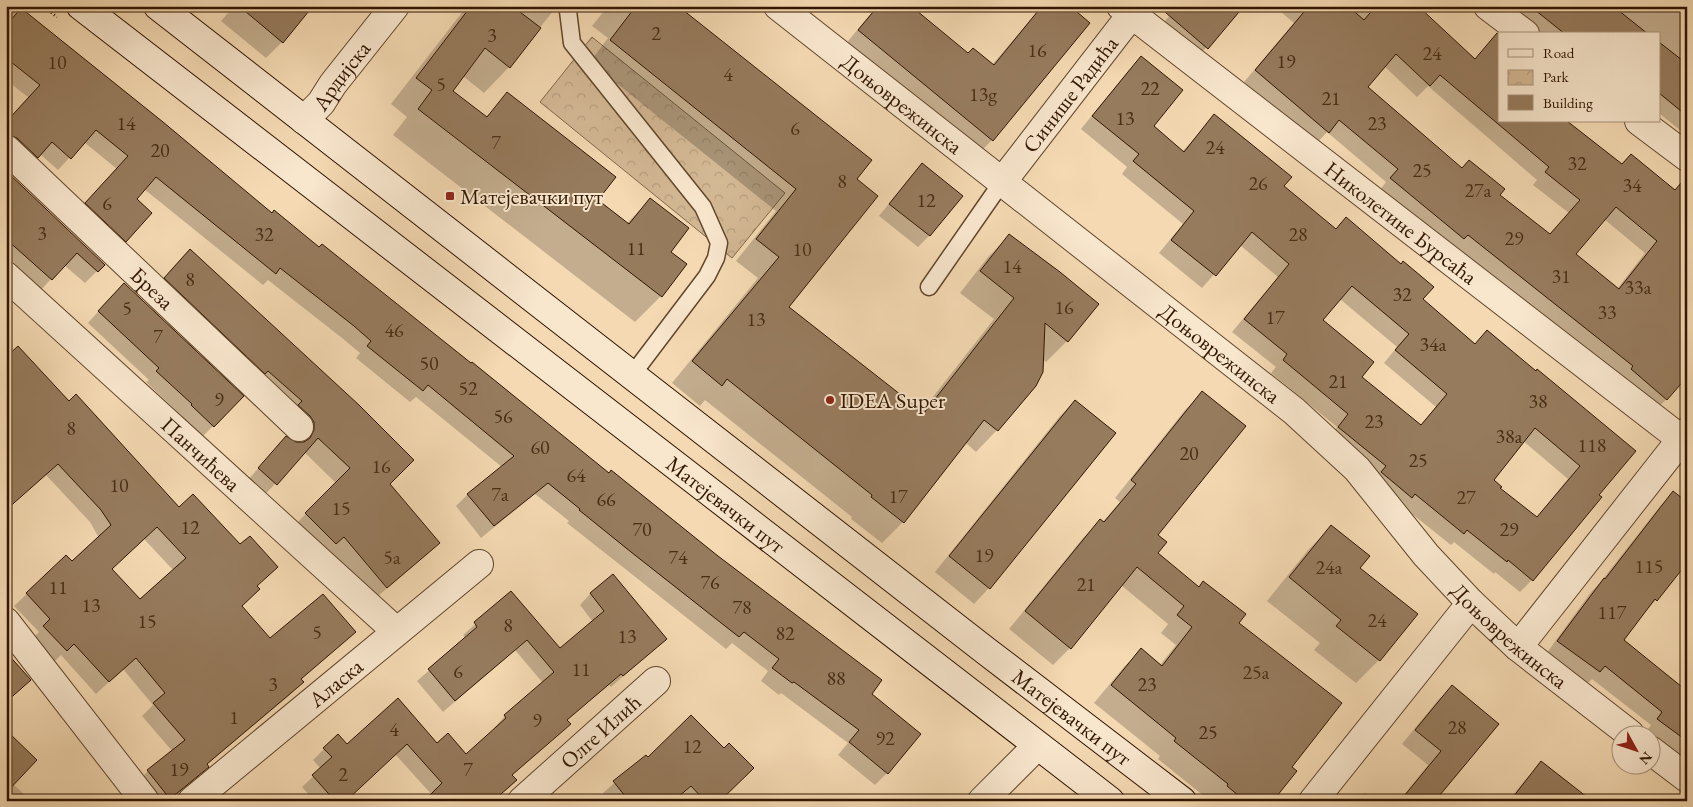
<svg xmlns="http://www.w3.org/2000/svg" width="1693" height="807" viewBox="0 0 1693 807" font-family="'EB Garamond',serif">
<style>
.park{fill:url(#park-crowns);stroke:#82674a}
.shadow{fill:#0003;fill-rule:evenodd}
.building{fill:#967b5d;stroke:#311600;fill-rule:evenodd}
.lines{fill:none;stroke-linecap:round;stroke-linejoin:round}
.service-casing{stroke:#62472c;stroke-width:19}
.minor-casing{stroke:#62472c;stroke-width:30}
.secondary-casing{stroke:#311600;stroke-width:30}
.path{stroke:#311600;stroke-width:3;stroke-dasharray:1 2.5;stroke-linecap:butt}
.service{stroke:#f8e6cd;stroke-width:16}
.minor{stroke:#f8e6cd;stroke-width:28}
.secondary{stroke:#f8e6cd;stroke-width:28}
.poi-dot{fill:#8f2418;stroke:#f8e6cd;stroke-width:2}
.labels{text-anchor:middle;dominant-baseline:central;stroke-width:4;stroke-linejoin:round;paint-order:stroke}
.number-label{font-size:20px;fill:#4a2f17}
.street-label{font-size:22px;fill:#311600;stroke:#f8e6cd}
.poi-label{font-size:22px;fill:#311600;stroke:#f8e6cd;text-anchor:start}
</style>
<defs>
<pattern id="park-crowns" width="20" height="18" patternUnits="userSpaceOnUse" patternTransform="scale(1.25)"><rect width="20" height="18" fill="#d3b894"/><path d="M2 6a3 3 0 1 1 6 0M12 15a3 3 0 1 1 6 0" fill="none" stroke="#b69d7e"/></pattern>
</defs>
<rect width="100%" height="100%" fill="#f4d9b2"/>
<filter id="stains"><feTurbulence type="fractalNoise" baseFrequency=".004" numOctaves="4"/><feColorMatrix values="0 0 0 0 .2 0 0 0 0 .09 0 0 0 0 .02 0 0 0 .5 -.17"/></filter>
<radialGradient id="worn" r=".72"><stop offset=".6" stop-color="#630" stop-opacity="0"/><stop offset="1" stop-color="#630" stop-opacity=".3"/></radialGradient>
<polygon class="park" points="592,37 785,193 732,258 540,102"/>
<g class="shadow">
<polygon points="6,6 18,6 272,214 870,694 887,773 875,785 838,755 848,743 781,693 779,695 761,681 768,671 732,643 726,649 619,564 567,523 569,521 535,494 481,538 456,506 468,494 502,467 416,397 410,402 356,358 360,353 342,338 268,280 263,285 144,189 135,199 125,241 113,253 74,216 117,169 84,142 58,170 40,154 25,169 6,151 6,122 28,97 6,80"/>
<polygon points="234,6 312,6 282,42 266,58 221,21"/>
<polygon points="467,6 557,6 509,67 484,93 463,76 451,91 485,118 499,104 596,200 626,224 650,200 669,252 685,264 661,296 635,322 393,135 407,117 391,104"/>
<polygon points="608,6 676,6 855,179 788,307 921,412 994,319 960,293 988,257 1009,236 1067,341 1046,362 1042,359 1035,386 997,430 976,452 965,442 903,522 882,543 851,519 852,517 705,400 700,406 672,383 758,278 736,261 776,211 590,62 608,38 592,26"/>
<polygon points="877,6 910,6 968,55 992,65 1042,6 1068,6 1088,23 992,140 977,155 844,46"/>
<polygon points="961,6 970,6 966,11"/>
<polygon points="1178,6 1243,6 1195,60 1158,29"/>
<path d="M1274,6H1424L1420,10L1474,60L1489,44L1499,52V121L1621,165L1675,191L1667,399L1654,411L1622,379L1455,246L1451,250L1379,191L1386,182L1327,132L1316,144L1244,82L1294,23ZM1384,66L1417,97L1428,86L1537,180L1533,185L1569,213L1549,235L1499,195L1461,169L1366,87ZM1604,219L1645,253L1617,289L1574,254Z"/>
<polygon points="1523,6 1687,6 1687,136 1659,113 1659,34 1539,34 1516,15"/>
<path d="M1141,57L1152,127L1182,152L1214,116L1283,186L1335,230L1346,219L1422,299L1474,345L1535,373L1597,495L1600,497L1532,580L1520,592L1495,572L1494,574L1454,542L1451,545L1402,506L1327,440L1337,427L1271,373L1276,367L1232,332L1278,277L1240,245L1202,288L1159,253L1183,224L1122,174L1127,167L1081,129L1129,70ZM1340,299L1397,347L1384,363L1436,407L1420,426L1361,377L1322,320ZM1523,441L1568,479L1536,518L1499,489L1492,481Z"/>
<polygon points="922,165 930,235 918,247 879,216 911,176"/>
<polygon points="6,172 103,265 85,283 64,265 39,292 6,262"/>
<polygon points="176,265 388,484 438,543 424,557 372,601 329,550 321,557 292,528 336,483 304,452 262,498 245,483 286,438 296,444 301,443 300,438 151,293"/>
<polygon points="113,295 213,426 202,437 181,417 182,416 146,382 149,380 88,323"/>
<path d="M6,359L69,403L179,509L256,586L240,607L270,640L342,644L300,680L302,682L290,695L206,765L208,766L195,779L169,801H150L136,783L148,771L173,752L142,716L153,705L123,669L96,694L61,655L54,662L32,639L39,632L14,606L66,557L72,563L99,538L90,522L46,475L6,510ZM144,539L174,571L140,601L111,569Z"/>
<polygon points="1202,393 1157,535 1156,553 1237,623 1290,768 1272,801 1210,801 1158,759 1160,756 1094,703 1124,667 1141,650 1160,665 1176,645 1161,633 1168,624 1121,585 1070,648 1053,665 1009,629 1083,538 1100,521 1102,523 1120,502 1115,498 1185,410"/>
<polygon points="1075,401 989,588 974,604 935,572 1059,417"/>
<polygon points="1673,493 1684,502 1687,498 1687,556 1656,600 1644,612 1622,640 1679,687 1687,677 1687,754 1682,759 1646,732 1651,725 1592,679 1587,684 1546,654 1591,592 1599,584 1661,505"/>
<polygon points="1331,527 1358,568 1416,614 1379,660 1356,683 1314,650 1320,643 1267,601 1308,550"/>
<polygon points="511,592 560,650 593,622 580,605 591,593 666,639 611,687 609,685 566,721 558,735 511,776 432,795 395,754 345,801 314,801 302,787 321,769 313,760 324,749 346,745 398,700 437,745 466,756 495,729 494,728 505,716 543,683 515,650 443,712 417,681 466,638 463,635"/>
<polygon points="1452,687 1440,794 1449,801 1399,801 1428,765 1402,744 1438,700"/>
<polygon points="6,732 13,784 31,801 6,801"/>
<polygon points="645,756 718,801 683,801 679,797 674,801 609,801 603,793"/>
<polygon points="1541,763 1590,801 1508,801 1525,780"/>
<polygon points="1365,793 1375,801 1357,801"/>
</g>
<g class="building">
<polygon points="239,6 313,6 283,43"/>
<polygon points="471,6 512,6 541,28 510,68 485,48 453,91 487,117 507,92 616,177 598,200 629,224 650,198 689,228 671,252 687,264 662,297 418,109 432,90 416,78"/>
<polygon points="636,6 678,6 872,160 857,179 878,196 789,307 924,413 1014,298 980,271 1009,234 1060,272 1099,304 1068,342 1045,323 1043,372 1036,386 998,431 984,420 904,523 871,497 872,495 727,379 722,386 692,361 779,257 756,239 796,189 610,40"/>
<polygon points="878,6 911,6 968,53 973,48 994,65 1042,6 1070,6 1090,23 993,141 858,30"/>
<polygon points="1158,6 1244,6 1208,49"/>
<path d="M1309,6H1348L1364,20L1376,6H1418L1475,59L1497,33L1499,34V121H1567L1622,164L1631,154L1675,190L1687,176V377L1667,400L1631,369L1633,366L1468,235L1464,239L1390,178L1398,169L1339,120L1329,133L1255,70ZM1396,54L1430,86L1440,75L1549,167L1545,172L1580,200L1550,234L1500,195L1505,189L1469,160L1462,168L1368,87ZM1616,207L1657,241L1619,289L1576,254Z"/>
<polygon points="1530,6 1613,6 1648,34 1565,34"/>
<polygon points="21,8 163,122 272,213 274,210 319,247 322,244 471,363 472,362 609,473 611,470 718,556 882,680 872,694 921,734 888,774 849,742 859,730 794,682 792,683 772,668 779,659 744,632 739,637 631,552 579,510 580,509 548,483 494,526 467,494 514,456 428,385 423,391 367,346 371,341 354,326 280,268 276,274 156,177 137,199 152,213 126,242 85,203 128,156 96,130 71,159 52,142 38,158 17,138 6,134 6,122 40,85 6,58 6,26"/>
<polygon points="1659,42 1687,64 1687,116 1659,93"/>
<path d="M1141,56L1183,90L1154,126L1184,152L1214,114L1292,177L1284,186L1336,229L1346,217L1401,264L1403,261L1434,287L1423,299L1475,344L1487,330L1536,371L1537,369L1636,451L1599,495L1602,497L1533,581L1508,560L1507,562L1467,530L1464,534L1415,494L1412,498L1381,472L1386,466L1338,427L1348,414L1283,360L1287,354L1244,319L1289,264L1252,232L1216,276L1171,240L1194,211L1133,161L1139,154L1092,116ZM1352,286L1409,334L1395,350L1447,394L1421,425L1362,377L1374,362L1323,320ZM1535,428L1580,466L1537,517L1500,488L1502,487L1494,480Z"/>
<polygon points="922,163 963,196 930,236 889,204"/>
<polygon points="6,171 105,265 98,272 77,253 52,280 6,239"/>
<polygon points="190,249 359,405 414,460 390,484 440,543 387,588 344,537 336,544 305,513 350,468 318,438 277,485 258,468 286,436 296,442 304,442 310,438 314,430 314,422 310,416 298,405 302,401 268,371 265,374 164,278"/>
<polygon points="124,283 244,396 214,427 191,405 192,404 156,371 159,368 98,311"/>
<path d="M18,346L69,401L76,394L179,507L193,494L240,544L250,536L278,567L257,586L260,589L242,606L270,638L323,594L356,632L301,679L304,682L207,764L209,767L170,799L147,770L185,740L153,703L165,693L136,658L109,682L74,644L67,651L43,626L50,619L26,593L66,555L72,561L111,525L101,510L58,464L6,510V357ZM157,527L186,558L140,599L112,569Z"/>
<polygon points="1202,391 1246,426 1158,535 1167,542 1158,553 1199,587 1203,581 1246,614 1239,623 1342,703 1292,767 1297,771 1273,801 1245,801 1227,786 1228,784 1174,741 1176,738 1111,685 1141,648 1162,666 1192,627 1177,615 1184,606 1137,567 1071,649 1025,611 1100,519 1104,522 1136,484 1131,480"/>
<polygon points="1075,400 1116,433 990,589 949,556"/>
<polygon points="1673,491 1687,502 1687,563 1657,601 1655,599 1624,640 1687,691 1687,741 1657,719 1662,712 1605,666 1600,672 1557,641 1604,578 1605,579"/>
<polygon points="1331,525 1370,556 1360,568 1418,614 1380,661 1336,626 1341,620 1289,577"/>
<polygon points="613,574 667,639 623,676 621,674 567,720 571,724 512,775 517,780 493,801 424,801 442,783 407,744 346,801 335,801 312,775 332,757 323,748 338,734 347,744 398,698 437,743 448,733 466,754 506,718 504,715 554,672 527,640 455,701 428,669 477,627 474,622 511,591 560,648 604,611 590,593"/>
<polygon points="6,652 31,680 6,702"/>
<polygon points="1452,685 1499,724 1435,801 1400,801 1441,751 1415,730"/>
<polygon points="691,715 724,748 729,743 754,768 720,801 705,801 691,786 673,801 629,801 613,781 646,755 648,757"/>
<polygon points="6,730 37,760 6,793"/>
<polygon points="1541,761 1592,801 1510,801"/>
</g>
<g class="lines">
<defs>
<g id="service">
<polyline points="571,6 568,11 572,43 703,207 719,243 716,258 707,276 632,375"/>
<polyline points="929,287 1002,182"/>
</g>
<g id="minor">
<path id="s1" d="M778,6L1294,411L1357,469L1426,555L1471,603L1518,647L1630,734"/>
<path id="s2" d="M1121,6L1681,439"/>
<polyline points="1488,6 1525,34"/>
<path id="s3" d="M304,120L321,103L333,84L395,6"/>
<polyline points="1639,121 1687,157"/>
<path id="s4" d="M6,149L299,427"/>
<path id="s5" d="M1002,182L1138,6"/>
<path id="s6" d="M6,276L396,631"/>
<polyline points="6,622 145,801"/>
<polyline points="1518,647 1687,432"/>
<polyline points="1650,750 1687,778"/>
<path id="s7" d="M192,801L479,564"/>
<path id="s8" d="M522,801L656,681"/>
<polyline points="982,801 1037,746"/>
<polyline points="1313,801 1471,603"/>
</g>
<g id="secondary">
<path id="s9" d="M81,6L1110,801"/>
<path id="s10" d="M158,6L986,651L1182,801"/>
</g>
</defs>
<use href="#service" class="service-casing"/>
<use href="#minor" class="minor-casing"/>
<use href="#secondary" class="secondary-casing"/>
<polyline class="path" points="43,6 57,17"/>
<use href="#service" class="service"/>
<use href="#minor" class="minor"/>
<use href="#secondary" class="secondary"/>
</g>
<g class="poi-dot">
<rect x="445" y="191" width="10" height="10" rx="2.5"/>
<circle cx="830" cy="400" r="5"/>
</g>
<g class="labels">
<g class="number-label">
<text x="656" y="33">2</text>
<text x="492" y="35">3</text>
<text x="1037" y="50">16</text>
<text x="1432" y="53">24</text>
<text x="1286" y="61">19</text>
<text x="57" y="62">10</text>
<text x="728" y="74">4</text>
<text x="441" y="84">5</text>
<text x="1150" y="88">22</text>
<text x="983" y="94">13g</text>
<text x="1331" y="98">21</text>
<text x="1125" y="118">13</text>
<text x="126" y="123">14</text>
<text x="1377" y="123">23</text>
<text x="795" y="128">6</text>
<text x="496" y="142">7</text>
<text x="1215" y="147">24</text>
<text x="160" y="150">20</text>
<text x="1577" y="163">32</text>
<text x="1422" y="170">25</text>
<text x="842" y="181">8</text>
<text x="1258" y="183">26</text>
<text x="1632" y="185">34</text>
<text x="1478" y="190">27a</text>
<text x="926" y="200">12</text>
<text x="107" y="203">6</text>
<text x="42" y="233">3</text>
<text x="264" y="234">32</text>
<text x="1298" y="234">28</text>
<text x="1514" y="238">29</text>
<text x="636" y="248">11</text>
<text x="802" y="249">10</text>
<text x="1012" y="266">14</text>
<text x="1561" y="276">31</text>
<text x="190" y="279">8</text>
<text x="1638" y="287">33a</text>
<text x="1402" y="294">32</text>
<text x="1064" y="307">16</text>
<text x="127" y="308">5</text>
<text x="1607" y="312">33</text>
<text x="1275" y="317">17</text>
<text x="756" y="319">13</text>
<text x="394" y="330">46</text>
<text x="158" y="336">7</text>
<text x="1433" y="344">34a</text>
<text x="429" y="363">50</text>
<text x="1338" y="381">21</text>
<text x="468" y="388">52</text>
<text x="219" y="399">9</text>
<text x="1538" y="401">38</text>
<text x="503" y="416">56</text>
<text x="1374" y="421">23</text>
<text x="71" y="428">8</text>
<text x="1509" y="436">38a</text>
<text x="1592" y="445">118</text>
<text x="540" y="447">60</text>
<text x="1189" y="453">20</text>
<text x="1418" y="460">25</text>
<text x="381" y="466">16</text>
<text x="576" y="475">64</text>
<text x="119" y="485">10</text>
<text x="500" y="494">7a</text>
<text x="898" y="496">17</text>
<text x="1466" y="497">27</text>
<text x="606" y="499">66</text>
<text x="341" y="508">15</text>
<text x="190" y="527">12</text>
<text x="642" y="529">70</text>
<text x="1509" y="529">29</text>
<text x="984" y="555">19</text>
<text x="392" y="557">5a</text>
<text x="678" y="557">74</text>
<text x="1649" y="566">115</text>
<text x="1329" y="567">24a</text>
<text x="710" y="582">76</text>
<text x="1086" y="584">21</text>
<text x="58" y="587">11</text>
<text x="91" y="605">13</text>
<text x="742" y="607">78</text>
<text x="1612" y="612">117</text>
<text x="1377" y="620">24</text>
<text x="147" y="621">15</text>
<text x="508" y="625">8</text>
<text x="317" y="632">5</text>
<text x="785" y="633">82</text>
<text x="627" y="636">13</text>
<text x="581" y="669">11</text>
<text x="458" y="671">6</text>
<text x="1256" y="672">25a</text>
<text x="836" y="678">88</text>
<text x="273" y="684">3</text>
<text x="1147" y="684">23</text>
<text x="234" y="717">1</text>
<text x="537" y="720">9</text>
<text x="1457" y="727">28</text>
<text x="394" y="729">4</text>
<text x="1208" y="732">25</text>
<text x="885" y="738">92</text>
<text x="692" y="746">12</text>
<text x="179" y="769">19</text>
<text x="468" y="769">7</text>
<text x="343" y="774">2</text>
</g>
<g class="street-label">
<text stroke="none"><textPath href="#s3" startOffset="58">Ардијска</textPath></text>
<text stroke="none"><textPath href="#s5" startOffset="111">Синише Радића</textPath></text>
<text stroke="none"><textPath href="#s1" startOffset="158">Доњоврежинска</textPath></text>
<text stroke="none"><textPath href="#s2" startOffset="354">Николетине Бурсаћа</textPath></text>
<text stroke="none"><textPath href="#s4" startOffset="202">Бреза</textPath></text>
<text stroke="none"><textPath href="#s1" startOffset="562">Доњоврежинска</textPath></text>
<text stroke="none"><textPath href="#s6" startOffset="264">Панчићева</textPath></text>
<text stroke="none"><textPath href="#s9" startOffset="815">Матејевачки пут</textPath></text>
<text stroke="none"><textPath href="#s1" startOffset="968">Доњоврежинска</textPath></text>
<text stroke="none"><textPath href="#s7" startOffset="186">Аласка</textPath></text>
<text stroke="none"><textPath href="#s10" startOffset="1158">Матејевачки пут</textPath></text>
<text stroke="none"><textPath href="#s8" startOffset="105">Олге Илић</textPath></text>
</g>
<g class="poi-label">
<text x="460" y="196">Матејевачки пут</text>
<text x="840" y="400">IDEA Super</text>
</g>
</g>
<rect width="1693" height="807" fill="none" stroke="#f4d9b2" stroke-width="25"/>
<rect x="8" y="8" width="1678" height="792" fill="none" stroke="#311600" stroke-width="2.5"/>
<rect x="12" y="12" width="1668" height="782" fill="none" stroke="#311600"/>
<rect x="1498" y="32" width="162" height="90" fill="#f8e6cd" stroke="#a8937b"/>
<rect x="1508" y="49" width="25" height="8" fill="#f8e6cd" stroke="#a8937b"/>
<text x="1543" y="58" font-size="15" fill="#311600">Road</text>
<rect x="1508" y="70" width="25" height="15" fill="url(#park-crowns)" stroke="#a8937b"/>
<text x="1543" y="82" font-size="15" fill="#311600">Park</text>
<rect x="1508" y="95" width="25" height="15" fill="#967b5d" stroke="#a8937b"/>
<text x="1543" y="108" font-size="15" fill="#311600">Building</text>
<g transform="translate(1636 750) rotate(130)"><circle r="24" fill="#f8e6cd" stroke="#a8937b"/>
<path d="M0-4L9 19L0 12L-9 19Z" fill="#8f2418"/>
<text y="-8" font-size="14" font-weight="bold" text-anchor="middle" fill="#311600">N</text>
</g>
<rect width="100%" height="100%" filter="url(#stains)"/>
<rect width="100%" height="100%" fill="url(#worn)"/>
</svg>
